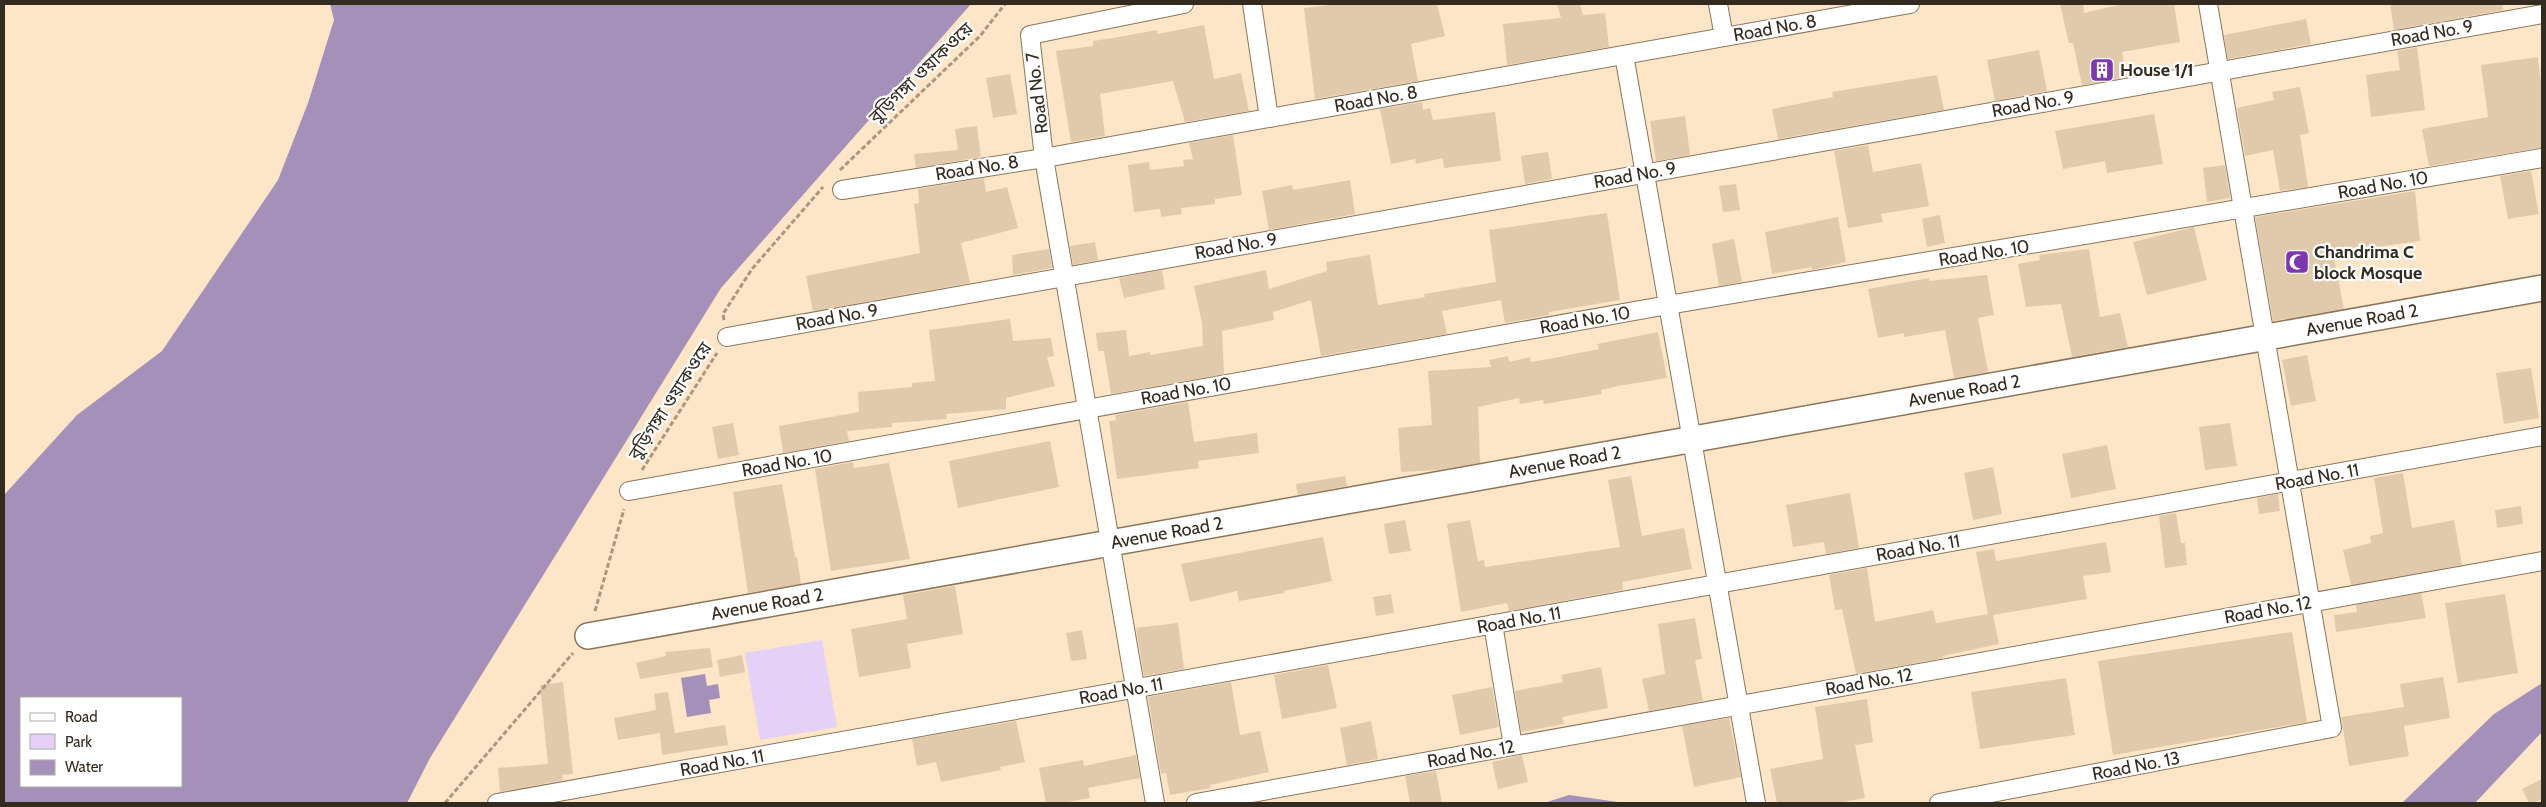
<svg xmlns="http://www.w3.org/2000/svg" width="2546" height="807" viewBox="0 0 2546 807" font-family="Cabin,'Noto Sans Bengali',sans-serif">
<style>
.green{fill:#e4d1f5}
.water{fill:#a590b9;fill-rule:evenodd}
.building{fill:#e1caac}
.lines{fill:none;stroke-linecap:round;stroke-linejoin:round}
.street-casing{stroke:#8b765a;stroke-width:20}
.secondary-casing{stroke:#8b765a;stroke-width:28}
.path{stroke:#a99781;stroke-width:3;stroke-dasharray:5 2.5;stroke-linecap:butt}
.street{stroke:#fff;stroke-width:18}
.secondary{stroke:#fff;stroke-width:25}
.labels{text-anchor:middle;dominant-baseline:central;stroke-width:4.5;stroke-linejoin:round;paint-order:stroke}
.street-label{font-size:18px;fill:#342b20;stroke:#fff}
.poi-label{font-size:18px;font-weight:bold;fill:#342b20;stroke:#fff;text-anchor:start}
</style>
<rect width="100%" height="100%" fill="#fde5c7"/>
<polygon class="green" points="822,640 837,727 760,740 745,653"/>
<g class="water">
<path d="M330,4H971L721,288L430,758L407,803H4V495L77,415L162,351L278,180L308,103L334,20ZM21,698H181V786H21Z"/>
<polygon points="705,674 707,686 718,684 720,698 709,700 711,713 687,717 681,678"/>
<polygon points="2542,683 2542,732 2475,803 2402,803 2494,714"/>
<polygon points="1569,795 1625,803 1544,803"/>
</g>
<g class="building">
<polygon points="1338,4 1437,4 1445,36 1411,44 1418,81 1315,99 1304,8"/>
<polygon points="1557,4 1580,4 1583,15 1605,13 1609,47 1507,65 1503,24 1561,18"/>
<polygon points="2060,4 2083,4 2084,13 2122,4 2174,4 2180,42 2122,52 2127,77 2082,85 2073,43 2069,43"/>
<polygon points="2390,4 2502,4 2503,10 2394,30"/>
<polygon points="2306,19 2311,44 2228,59 2224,35"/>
<polygon points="1204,25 1214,79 1241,73 1249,111 1185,122 1173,81 1100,94 1105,136 1071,142 1056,51 1093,46 1093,41 1113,38 1157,30 1157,34"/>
<polygon points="2417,47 2425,110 2371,117 2366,75 2400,70 2397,51"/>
<polygon points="2039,50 2047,91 1995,101 1987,60"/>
<polygon points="2538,57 2542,91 2542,148 2429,166 2422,129 2488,117 2481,65"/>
<polygon points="1010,74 1017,114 993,118 986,78"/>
<polygon points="1937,75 1944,110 1778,139 1772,109 1833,97 1832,92"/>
<polygon points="2300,87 2309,133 2300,135 2308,187 2280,191 2273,150 2245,156 2237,108 2274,100 2272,92"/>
<polygon points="1422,102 1423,110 1430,108 1433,120 1495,112 1501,161 1444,168 1443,158 1416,164 1415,159 1391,164 1380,109"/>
<polygon points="2154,114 2163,164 2107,173 2105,161 2063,169 2055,131"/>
<polygon points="1685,116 1690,155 1656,161 1650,121"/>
<polygon points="977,126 981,157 916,168 914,154 958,150 955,129"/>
<polygon points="1233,135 1242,195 1215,199 1215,204 1181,208 1182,214 1161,217 1160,209 1134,212 1128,165 1149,162 1150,170 1184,166 1183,160 1193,159 1189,143"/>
<polygon points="1868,145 1873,172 1921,163 1929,206 1881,214 1883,222 1848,228 1834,151"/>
<polygon points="1548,152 1552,179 1525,184 1521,156"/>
<polygon points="2225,165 2230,198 2207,202 2203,168"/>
<polygon points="2531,171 2539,214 2508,219 2500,176"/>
<polygon points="984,178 986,192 1007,187 1018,228 961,243 970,283 813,311 806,276 920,253 914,204 919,203 918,189"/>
<polygon points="1350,180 1355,214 1269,230 1262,191 1292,185 1293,190"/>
<polygon points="1736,184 1740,210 1723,212 1719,186"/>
<polygon points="2415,191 2420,241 2333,253 2344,309 2273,321 2255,217"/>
<polygon points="1607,213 1620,300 1549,312 1549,315 1505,323 1501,300 1442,311 1447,334 1321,356 1311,300 1273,312 1274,320 1222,331 1224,374 1111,394 1104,351 1098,351 1096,333 1126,330 1129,356 1150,352 1150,355 1203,346 1202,323 1194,286 1266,270 1269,289 1327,271 1326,262 1370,255 1378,305 1425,297 1424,294 1496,282 1489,230"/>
<polygon points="1940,215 1945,243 1927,247 1922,219"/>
<polygon points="1838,217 1846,262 1812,270 1811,267 1772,274 1765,232"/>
<polygon points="2194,227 2207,280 2147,295 2133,242"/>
<polygon points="1734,239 1742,282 1719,286 1712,244"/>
<polygon points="1095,242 1098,260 1073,265 1070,246"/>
<polygon points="1049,249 1052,268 1013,275 1012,255"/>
<polygon points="2089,249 2100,317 2120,313 2128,347 2072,357 2061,304 2026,307 2018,264 2040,260 2039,255"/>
<polygon points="1162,270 1165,289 1124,298 1119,278"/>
<polygon points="1987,275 1994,315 1978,318 1988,372 1954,378 1945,330 1904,337 1904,333 1878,338 1868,289 1929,278 1929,281"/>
<polygon points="1010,319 1013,341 1051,338 1054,356 1047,357 1055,386 1006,398 1006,409 946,414 947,419 892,423 892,427 847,431 849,441 783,453 779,426 859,412 858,392 912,387 912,383 935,381 929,330"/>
<polygon points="1658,332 1667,378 1618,386 1601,390 1602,394 1544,404 1543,400 1520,404 1519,398 1478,407 1480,463 1440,470 1401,472 1398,428 1432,425 1428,371 1491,367 1489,360 1508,356 1509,362 1530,357 1531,362 1554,358 1599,349 1597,344"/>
<polygon points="2307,355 2316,401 2291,406 2282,360"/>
<polygon points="2531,368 2539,418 2504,424 2496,373"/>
<polygon points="1188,402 1194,442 1257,433 1259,453 1198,461 1199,468 1117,479 1109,421 1116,420 1115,415"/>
<polygon points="733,423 739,455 718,459 712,427"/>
<polygon points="2230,423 2237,466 2205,470 2199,427"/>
<polygon points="1050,441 1059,487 958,508 949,461"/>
<polygon points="2107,445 2116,489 2071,498 2062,454"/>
<polygon points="853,462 854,468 889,463 910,559 831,571 815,469"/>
<polygon points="1993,467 2002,514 1973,520 1964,473"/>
<polygon points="2403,473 2412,528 2454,520 2462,565 2351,585 2343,550 2371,543 2370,536 2383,533 2374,478"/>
<polygon points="1345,476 1347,486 1298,495 1296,484"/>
<polygon points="1631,476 1642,536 1684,528 1692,569 1622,582 1623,590 1509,611 1507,603 1461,612 1447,524 1470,520 1478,561 1484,560 1485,567 1620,547 1608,480"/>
<polygon points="782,484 795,557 797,557 801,584 748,593 733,492"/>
<polygon points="1850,493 1859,548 1826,554 1824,542 1793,547 1786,505"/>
<polygon points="2278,494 2280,511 2259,514 2257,498"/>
<polygon points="2521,506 2523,524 2497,528 2495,510"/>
<polygon points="2176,513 2181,543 2185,543 2187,565 2165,568 2159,516"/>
<polygon points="1405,520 1411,551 1389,554 1384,524"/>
<polygon points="1323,537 1332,581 1284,591 1285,593 1239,601 1237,591 1190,602 1181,564"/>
<polygon points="2106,542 2111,572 2083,576 2087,599 1993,615 1999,644 1943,656 1943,658 1856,674 1842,609 1835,610 1829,575 1867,568 1875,622 1933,610 1936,623 1988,614 1976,552 1994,549 1996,561"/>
<polygon points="955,586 963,634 907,644 911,668 859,677 851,629 907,619 903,595"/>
<polygon points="2421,593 2426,618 2336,632 2334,615 2357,612 2356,605"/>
<polygon points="1391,594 1394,613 1376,616 1373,597"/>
<polygon points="2505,594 2518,673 2458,683 2445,603"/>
<polygon points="1695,618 1702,659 1695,660 1703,701 1649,711 1642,679 1665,674 1658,624"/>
<polygon points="1178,623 1184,669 1144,676 1136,628"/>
<polygon points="1082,630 1087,659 1071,661 1066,633"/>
<polygon points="2292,632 2307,722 2113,755 2098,661"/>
<polygon points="710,648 713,667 640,679 636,663 666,656 665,652"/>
<polygon points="742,655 745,672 720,677 717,660"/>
<polygon points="1328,665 1337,708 1282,719 1274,675"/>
<polygon points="1601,667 1608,708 1562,717 1564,724 1521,732 1515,691 1563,682 1561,675"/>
<polygon points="2443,677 2450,718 2404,726 2409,756 2349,766 2341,717 2404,707 2400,684"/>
<polygon points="2066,678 2075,735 1980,749 1971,692"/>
<polygon points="563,682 573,774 562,775 563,780 500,792 498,768 548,764 540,685"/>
<polygon points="1231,682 1240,735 1260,731 1269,772 1210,785 1211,788 1170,795 1166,773 1161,774 1148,697"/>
<polygon points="1492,687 1499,727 1460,735 1452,695"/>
<polygon points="668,692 675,733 725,725 728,745 662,755 660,733 618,740 614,718 656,710 654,694"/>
<polygon points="1867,699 1873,742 1855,745 1865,798 1837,803 1777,803 1770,769 1823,759 1815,707"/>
<polygon points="1729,718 1741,777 1694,787 1682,726"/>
<polygon points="1016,721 1025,762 1000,767 1001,770 941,782 936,762 917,766 912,739"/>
<polygon points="1371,721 1378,759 1347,765 1340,728"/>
<polygon points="1136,755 1140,778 1088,788 1090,798 1062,803 1046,803 1039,768 1083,760 1084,766"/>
<polygon points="1522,755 1528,782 1498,789 1492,762"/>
<polygon points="1436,771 1442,803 1410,803 1405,776"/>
<polygon points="2542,779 2542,800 2529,803 2522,789"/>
</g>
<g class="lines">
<defs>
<g id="street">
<polyline points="1252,4 1269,118"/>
<polyline points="1718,4 1724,37"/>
<polyline points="1624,55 1756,803"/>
<polyline points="842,190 1044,158 1910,4"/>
<polyline points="727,337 2542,14"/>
<polyline points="629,491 1668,305 2542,158"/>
<polyline points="1493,624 1513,746"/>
<polyline points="497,803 2542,436"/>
<polyline points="1155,803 1044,158 1030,35 1184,4"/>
<polyline points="1196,803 2542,561"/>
<polyline points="1939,803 2332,728 2208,4"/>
</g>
<g id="secondary">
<path id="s1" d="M588,636L2542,288"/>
</g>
</defs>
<use href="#street" class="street-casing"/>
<use href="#secondary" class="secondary-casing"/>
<g class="path">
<polyline points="840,170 980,36 1005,4"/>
<polyline points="724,320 723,314 752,269 823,187"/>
<polyline points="642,470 717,353"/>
<polyline points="595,611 624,509"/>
<polyline points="445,803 573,653"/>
</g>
<use href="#street" class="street"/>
<use href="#secondary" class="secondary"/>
</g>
<defs>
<symbol id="building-square" viewBox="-11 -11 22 22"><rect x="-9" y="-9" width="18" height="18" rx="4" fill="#7d38ac" stroke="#fff"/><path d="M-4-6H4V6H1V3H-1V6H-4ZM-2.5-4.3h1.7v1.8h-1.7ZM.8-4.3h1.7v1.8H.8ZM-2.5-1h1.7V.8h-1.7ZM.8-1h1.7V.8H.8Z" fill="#fff"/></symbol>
<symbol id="mosque-square" viewBox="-11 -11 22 22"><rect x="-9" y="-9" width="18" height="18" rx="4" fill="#7d38ac" stroke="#fff"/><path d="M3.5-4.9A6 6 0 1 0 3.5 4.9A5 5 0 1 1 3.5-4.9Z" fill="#fff"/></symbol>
</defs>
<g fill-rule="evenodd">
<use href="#building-square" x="2088" y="56" width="28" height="28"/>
<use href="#mosque-square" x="2283" y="248" width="28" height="28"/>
</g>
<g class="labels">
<g class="street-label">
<text transform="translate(1775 28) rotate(-10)">Road No. 8</text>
<text transform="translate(2432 33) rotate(-10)">Road No. 9</text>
<text transform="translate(921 73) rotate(-44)">বুড়িগঙ্গা ওয়াকওয়ে</text>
<text transform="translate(1037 93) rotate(-97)">Road No. 7</text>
<text transform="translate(1376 99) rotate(-10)">Road No. 8</text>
<text transform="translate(2033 104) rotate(-10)">Road No. 9</text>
<text transform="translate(977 168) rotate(-9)">Road No. 8</text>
<text transform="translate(1635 175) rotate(-10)">Road No. 9</text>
<text transform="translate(2383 185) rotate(-10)">Road No. 10</text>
<text transform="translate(1236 246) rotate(-10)">Road No. 9</text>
<text transform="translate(1984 253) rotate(-9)">Road No. 10</text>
<text transform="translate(837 317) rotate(-10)">Road No. 9</text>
<text transform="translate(1585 320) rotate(-10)">Road No. 10</text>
<text stroke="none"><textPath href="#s1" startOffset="1802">Avenue Road 2</textPath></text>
<text transform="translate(1186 391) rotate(-10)">Road No. 10</text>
<text stroke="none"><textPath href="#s1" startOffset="1398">Avenue Road 2</textPath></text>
<text transform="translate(670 401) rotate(-57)">বুড়িগঙ্গা ওয়াকওয়ে</text>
<text stroke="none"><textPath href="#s1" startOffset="992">Avenue Road 2</textPath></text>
<text transform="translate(787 463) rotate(-10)">Road No. 10</text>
<text transform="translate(2317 477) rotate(-10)">Road No. 11</text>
<text stroke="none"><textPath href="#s1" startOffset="588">Avenue Road 2</textPath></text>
<text transform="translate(1918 548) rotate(-10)">Road No. 11</text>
<text stroke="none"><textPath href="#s1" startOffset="182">Avenue Road 2</textPath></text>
<text transform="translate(2268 610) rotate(-10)">Road No. 12</text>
<text transform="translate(1519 620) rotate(-10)">Road No. 11</text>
<text transform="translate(1869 682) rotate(-10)">Road No. 12</text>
<text transform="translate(1121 691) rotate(-10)">Road No. 11</text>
<text transform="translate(1471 754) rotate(-10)">Road No. 12</text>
<text transform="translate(722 763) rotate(-10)">Road No. 11</text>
<text transform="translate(2136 766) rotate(-11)">Road No. 13</text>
</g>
<g class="poi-label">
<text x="2120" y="70">House 1/1</text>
<text x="2314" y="252">Chandrima C<tspan x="2314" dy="21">block Mosque</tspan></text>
</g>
</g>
<rect width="2546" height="807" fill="none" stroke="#342b20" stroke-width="10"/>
<rect x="20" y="697" width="162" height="90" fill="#ffffff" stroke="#aeaaa6"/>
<rect x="30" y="713" width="25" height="8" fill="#ffffff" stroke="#aeaaa6"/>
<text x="65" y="722" font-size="15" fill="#342b20">Road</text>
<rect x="30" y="734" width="25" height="15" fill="#e4d1f5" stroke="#aeaaa6"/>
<text x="65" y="747" font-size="15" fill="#342b20">Park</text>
<rect x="30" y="760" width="25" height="15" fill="#a590b9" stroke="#aeaaa6"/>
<text x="65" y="772" font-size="15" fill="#342b20">Water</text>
</svg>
